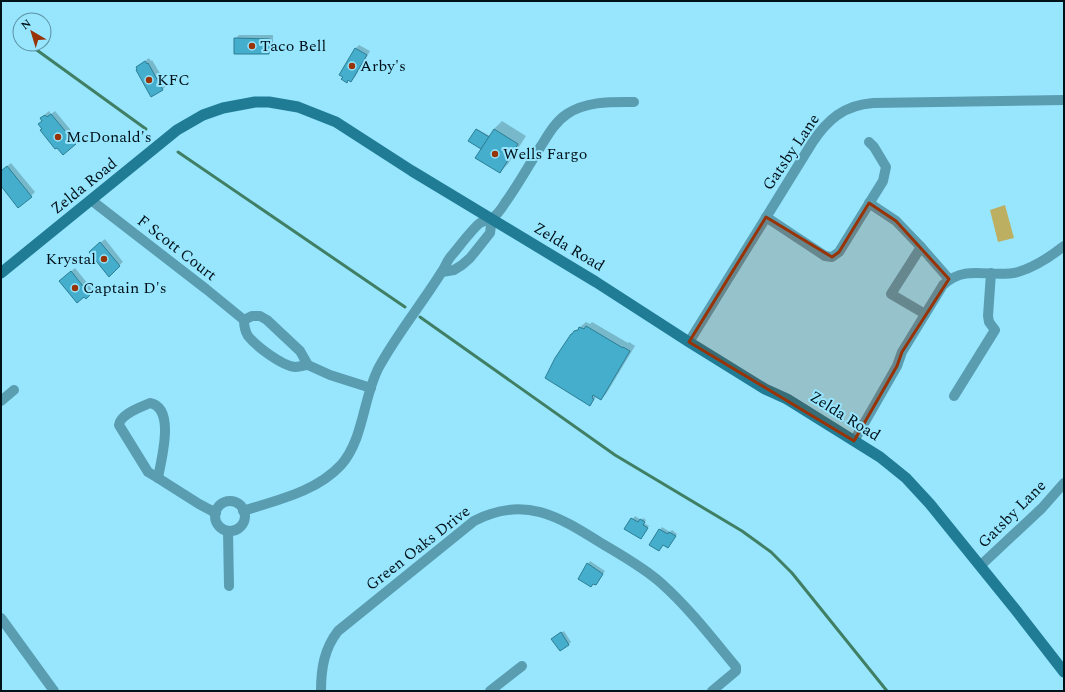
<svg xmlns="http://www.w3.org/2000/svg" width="1065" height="692" viewBox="0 0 1065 692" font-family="Spectral,serif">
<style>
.green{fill:#bdaf61}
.shadow{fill:#0003}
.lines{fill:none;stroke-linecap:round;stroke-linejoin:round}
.stream{stroke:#407f63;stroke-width:3}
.building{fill:#44aecc;stroke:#2c7e94}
.minor{stroke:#5a9db1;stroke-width:10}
.secondary{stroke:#207c94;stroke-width:11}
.marked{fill:#983306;fill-opacity:0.2;stroke:#983306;stroke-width:3;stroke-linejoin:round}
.poi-dot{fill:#983306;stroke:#97e6fe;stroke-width:1.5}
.labels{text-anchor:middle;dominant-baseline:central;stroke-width:4;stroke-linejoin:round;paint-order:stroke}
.poi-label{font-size:16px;fill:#001219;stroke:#97e6fe;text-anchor:start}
.street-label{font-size:16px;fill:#001219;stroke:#97e6fe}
</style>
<rect width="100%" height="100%" fill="#97e6fe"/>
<polygon class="green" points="1005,205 1014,238 998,242 990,210"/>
<g class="shadow">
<polygon points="239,35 273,35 273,49 269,53 235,39"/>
<polygon points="359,45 370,51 355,77 351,81 355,49"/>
<polygon points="149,58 151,61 152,60 167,85 163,89 151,95 137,67"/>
<polygon points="49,111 51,114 55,111 79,140 76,144 43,129 43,121 41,118"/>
<polygon points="502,121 526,136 508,164 500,172 477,129 490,136 494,129"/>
<polygon points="11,163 35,192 31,196 1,185 1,171"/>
<polygon points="105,239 123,262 117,267 94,248"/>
<polygon points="75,268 93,290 86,297 64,277"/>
<polygon points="586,322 590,324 592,322 628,343 629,342 635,346 606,394 601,399 597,396 590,404 572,334"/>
<polygon points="635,516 641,520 643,518 646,520 644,523 649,526 643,536 626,529"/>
<polygon points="662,527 670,532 672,530 677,534 670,545 668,547 663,544 650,544"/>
<polygon points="590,561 605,571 596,584 588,564"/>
<polygon points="564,631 571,642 568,645 555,636"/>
</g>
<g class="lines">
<g class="stream">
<polyline points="34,48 146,129"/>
<polyline points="178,152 405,307"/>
<polyline points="420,317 615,455 742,531 771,552 792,573 887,691"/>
</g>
</g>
<g class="building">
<polygon points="234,38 270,39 269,54 234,54"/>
<polygon points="355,48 367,55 351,82 348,80 347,83 341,79 343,77 339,75"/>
<polygon points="145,61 147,64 148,63 163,90 151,97 136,70 137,69 136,67"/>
<polygon points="51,114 76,144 63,155 57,148 55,149 40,130 42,129 38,124 42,121 40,118 45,115 47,117"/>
<polygon points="476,129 489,137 481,149 468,141"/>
<polygon points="494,129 518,144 500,173 475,158"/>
<polygon points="7,166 32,197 18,208 1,186 1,171"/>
<polygon points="100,242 120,266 109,277 89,252"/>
<polygon points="71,271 90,295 86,299 84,297 77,303 59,281"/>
<polygon points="586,326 623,348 623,347 630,351 601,400 593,395 592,398 594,399 590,406 545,378 555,358 571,334 572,334 574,331 578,330 579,327 584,329"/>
<polygon points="631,518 638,522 640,519 645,522 643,525 648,528 641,539 624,529"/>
<polygon points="659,529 668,534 669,532 676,536 668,548 663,545 659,551 649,545"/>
<polygon points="587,563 603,574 596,585 593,584 591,587 578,579"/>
<polygon points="561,632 569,645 560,651 551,639"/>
</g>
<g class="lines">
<g class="minor">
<polyline points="91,200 206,289 244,320 252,316 260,316 267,320 300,351 308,365 330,375 371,388"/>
<polyline points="869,203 896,221 921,247 949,279"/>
<polyline points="766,217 825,256 832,257 839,252 883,181 886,167 874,147 869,142"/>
<polyline points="921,247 891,294 925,314"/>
<polyline points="442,272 454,270 462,265 470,258 490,233 492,218"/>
<path d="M244,320C244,326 245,331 248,336C256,346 282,366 295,367C299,367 304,365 308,365"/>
<path d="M689,342L812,143C827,120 844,105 873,103L1064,100"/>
<polyline points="954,396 995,330 989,322 988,316 991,273"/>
<polyline points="1,401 14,390"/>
<path d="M150,403C176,408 161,460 158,478L148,472L119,425C120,414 141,407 150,403Z"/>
<path d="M854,441L897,366L902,352L943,285C967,263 991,279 1018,272C1035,267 1050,257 1064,246"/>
<polyline points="158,478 199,504 216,513"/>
<circle cx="230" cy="516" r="15"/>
<path d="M243,511C277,500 316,492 341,465C364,439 363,397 379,367C397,334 421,305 441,273C445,268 447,260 452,255C458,248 473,228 480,223C483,221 488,221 491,219C496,216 502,208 505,203C518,185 529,165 541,146C548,135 555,122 567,114C587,101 611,102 634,102"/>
<polyline points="228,531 229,586"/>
<polyline points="980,566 1042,508 1064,483"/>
<polyline points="1,618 54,691"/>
<path d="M321,691C321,669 324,649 338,631L474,521C524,495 558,516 601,543C621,555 643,567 661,583C689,608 712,638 736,667V671L712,691"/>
<polyline points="490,691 522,666"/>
</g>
<polyline class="secondary" points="1,273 177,130 203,115 223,108 255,102 269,102 298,107 336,122 412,171 596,282 689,342 765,389 787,399 880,457 906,478 930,504 1015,609 1064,672"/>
</g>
<path class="marked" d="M869,203L896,221L949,279L902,352L897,366L854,441L689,342L766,217L832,257L839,252Z"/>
<g class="poi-dot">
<circle cx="252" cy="46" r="4"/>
<circle cx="352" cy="66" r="4"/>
<circle cx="149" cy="80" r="4"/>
<circle cx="58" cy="137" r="4"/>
<circle cx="495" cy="154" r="4"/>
<circle cx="104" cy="259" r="4"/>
<circle cx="75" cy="288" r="4"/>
</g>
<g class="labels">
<g class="poi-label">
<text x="260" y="46">Taco Bell</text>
<text x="360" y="66">Arby's</text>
<text x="157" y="80">KFC</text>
<text x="66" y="137">McDonald's</text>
<text x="503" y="154">Wells Fargo</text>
<text x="96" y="259" text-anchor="end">Krystal</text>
<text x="83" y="288">Captain D's</text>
</g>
<g class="street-label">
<text transform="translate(791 152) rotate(-56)">Gatsby Lane</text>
<text transform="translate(84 186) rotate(-39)">Zelda Road</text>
<text transform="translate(569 247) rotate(31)">Zelda Road</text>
<text transform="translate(177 248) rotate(38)">F Scott Court</text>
<text transform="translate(845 416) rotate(32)">Zelda Road</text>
<text transform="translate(1012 514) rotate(-45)">Gatsby Lane</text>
<text transform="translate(418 548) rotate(-38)">Green Oaks Drive</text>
</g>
</g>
<rect width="1065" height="692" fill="none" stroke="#001219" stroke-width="4"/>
<g transform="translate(32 32) rotate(322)"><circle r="19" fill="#97e6fe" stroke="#5b91a2"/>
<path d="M0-3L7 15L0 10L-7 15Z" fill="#983306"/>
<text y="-6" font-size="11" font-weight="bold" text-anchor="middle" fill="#001219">N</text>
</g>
</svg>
